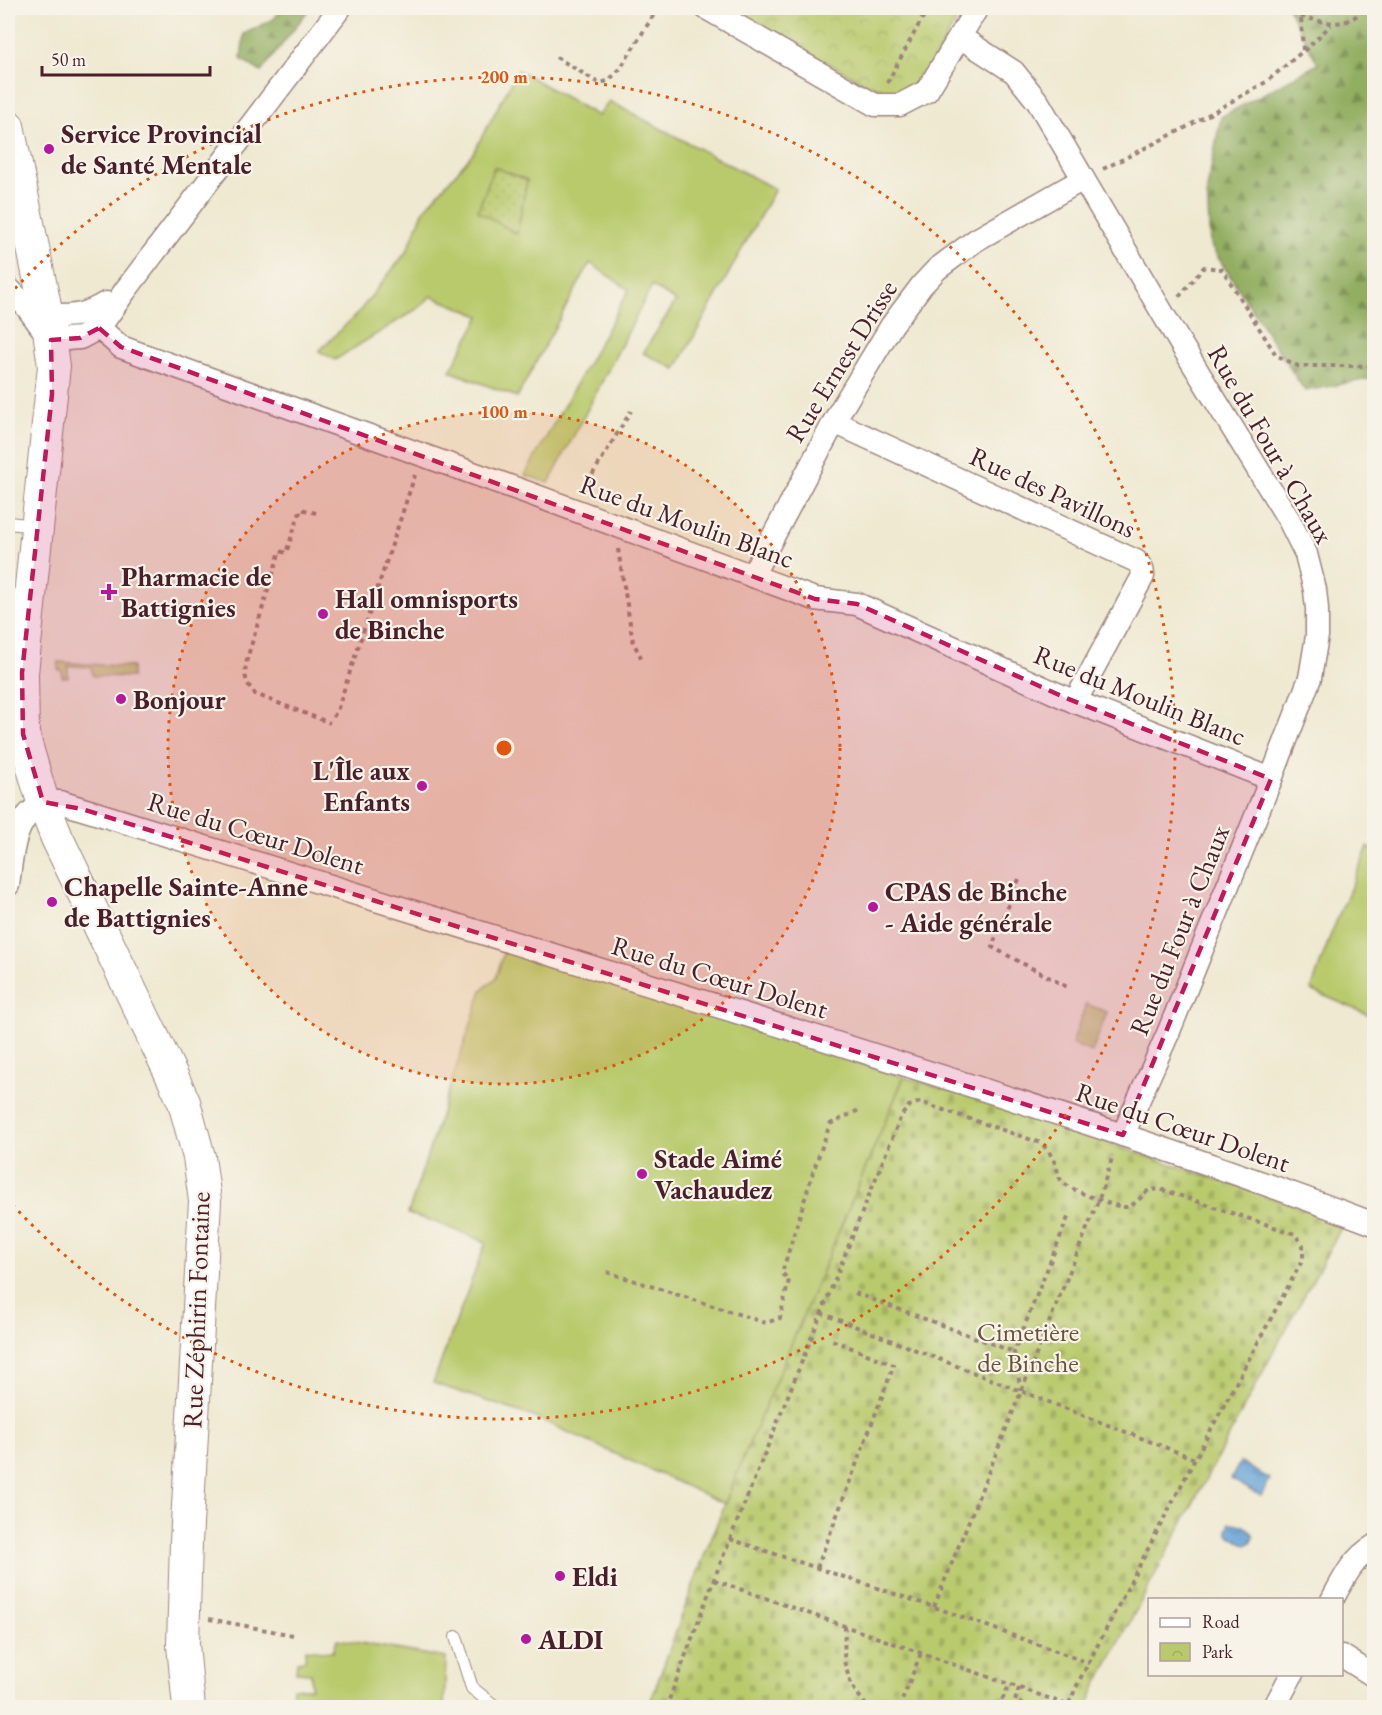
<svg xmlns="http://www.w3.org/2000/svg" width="1382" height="1715" viewBox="0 0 1382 1715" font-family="'EB Garamond',serif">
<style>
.grass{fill:#b9ca6d;stroke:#82744c;stroke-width:1.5}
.forest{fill:url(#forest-firs);stroke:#6e6646;stroke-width:1.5}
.cemetery{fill:url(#cemetery-stones);stroke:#82744c;stroke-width:1.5}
.park{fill:url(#park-crowns);stroke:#82744c;stroke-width:1.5}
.garden{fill:url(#garden-dots);stroke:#82744c;stroke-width:1.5}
.water{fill:url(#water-ripples);stroke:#576080;stroke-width:1.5}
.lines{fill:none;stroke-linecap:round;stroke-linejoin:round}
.service-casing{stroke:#9c847e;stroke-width:14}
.minor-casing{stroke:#9c847e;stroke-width:25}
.secondary-casing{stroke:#9c847e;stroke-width:34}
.path{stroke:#9c847e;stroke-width:4;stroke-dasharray:4.5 4.5;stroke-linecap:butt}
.service{stroke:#fff;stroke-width:12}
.minor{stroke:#fff;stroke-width:22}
.secondary{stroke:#fff;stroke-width:32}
.marked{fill:#c2185b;fill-opacity:0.2;stroke:#c2185b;stroke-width:4.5;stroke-dasharray:12 8;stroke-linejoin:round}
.ring{fill:none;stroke:#e0560e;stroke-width:3;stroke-dasharray:3 6}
.poi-dot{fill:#b5179e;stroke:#f7f3e8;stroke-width:2}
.labels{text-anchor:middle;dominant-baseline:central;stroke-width:4.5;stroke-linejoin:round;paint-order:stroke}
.poi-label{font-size:27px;font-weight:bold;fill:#4a1f2b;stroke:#f7f3e8;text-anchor:start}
.street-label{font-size:27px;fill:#4a1f2b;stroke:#f7f3e8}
.park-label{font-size:27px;fill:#6b523f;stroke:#f7f3e8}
.centre{fill:#e0560e;stroke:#f7f3e8;stroke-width:3}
.ring-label{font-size:18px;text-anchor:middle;font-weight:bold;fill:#e0560e;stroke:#f7f3e8;stroke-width:4.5;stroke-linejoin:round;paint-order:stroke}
</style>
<defs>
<pattern id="forest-firs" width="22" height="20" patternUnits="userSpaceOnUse" patternTransform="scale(1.5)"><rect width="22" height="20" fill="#92ae60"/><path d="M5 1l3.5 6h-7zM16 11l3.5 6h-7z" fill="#798d4f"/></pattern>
<pattern id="cemetery-stones" width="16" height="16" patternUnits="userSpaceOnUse" patternTransform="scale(1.5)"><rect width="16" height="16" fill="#b9ca6d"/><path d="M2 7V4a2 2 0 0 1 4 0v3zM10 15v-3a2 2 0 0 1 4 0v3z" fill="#a1ad5f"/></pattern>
<pattern id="park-crowns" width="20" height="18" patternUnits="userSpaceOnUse" patternTransform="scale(1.5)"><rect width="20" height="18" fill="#b9ca6d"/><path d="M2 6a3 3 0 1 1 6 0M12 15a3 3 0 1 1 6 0" fill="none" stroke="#a1ad5f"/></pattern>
<pattern id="garden-dots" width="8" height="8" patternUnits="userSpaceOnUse" patternTransform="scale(1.5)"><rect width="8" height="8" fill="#b9ca6d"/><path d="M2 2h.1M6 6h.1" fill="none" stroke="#a1ad5f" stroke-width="1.8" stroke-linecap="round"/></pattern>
<pattern id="water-ripples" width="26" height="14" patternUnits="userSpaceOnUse" patternTransform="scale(1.5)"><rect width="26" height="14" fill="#64a2d6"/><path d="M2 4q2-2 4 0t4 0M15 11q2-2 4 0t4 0" fill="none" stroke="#5483ae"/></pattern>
</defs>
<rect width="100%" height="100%" fill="#f7f3e8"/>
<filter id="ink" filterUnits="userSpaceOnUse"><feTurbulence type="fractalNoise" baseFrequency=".0167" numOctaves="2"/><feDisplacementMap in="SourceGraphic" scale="12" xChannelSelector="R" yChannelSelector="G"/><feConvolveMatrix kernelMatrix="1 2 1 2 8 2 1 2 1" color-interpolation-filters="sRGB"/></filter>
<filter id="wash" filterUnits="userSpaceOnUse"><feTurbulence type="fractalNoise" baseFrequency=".008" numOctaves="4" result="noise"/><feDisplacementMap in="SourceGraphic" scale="24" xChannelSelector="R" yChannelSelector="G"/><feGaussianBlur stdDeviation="1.35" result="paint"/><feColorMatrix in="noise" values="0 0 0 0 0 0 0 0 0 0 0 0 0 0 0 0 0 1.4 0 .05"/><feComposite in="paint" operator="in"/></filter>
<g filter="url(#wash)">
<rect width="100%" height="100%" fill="#efe9d1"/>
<g class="grass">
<polygon points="518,70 598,116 609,101 775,189 676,369 643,353 676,301 652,286 549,483 525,475 629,290 590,263 517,397 450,371 480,316 431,296 420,307 335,360 319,351 358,313 407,251 424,210 473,153"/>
<polygon points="58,662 132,667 132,677 93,676 91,667 68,666 68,677 62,677 62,671 58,669"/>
<polygon points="1368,847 1374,851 1374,1017 1311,990 1331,934"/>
<polygon points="504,951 904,1077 725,1504 537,1418 433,1383 486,1242 432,1221 408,1214 482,990 496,978"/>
<polygon points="1086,1004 1107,1012 1092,1052 1072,1044"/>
<polygon points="337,1639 446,1658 444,1707 292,1707 293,1688 311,1688 311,1673 296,1672 297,1661 305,1660 306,1649 333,1652"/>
</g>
<g class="forest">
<polygon points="284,8 310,8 261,72 241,59 244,34 272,20"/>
<polygon points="1288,8 1374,8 1374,378 1305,391 1210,245 1207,189 1221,117 1318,64"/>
</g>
<polygon class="cemetery" points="904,1077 997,1104 1120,1147 1280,1200 1345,1224 1340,1230 1275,1349 1095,1688 1087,1707 648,1708 701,1564 742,1461"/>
<polygon class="park" points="727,8 963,8 924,78 913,88 893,93 886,92 859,80"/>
<polygon class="garden" points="494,167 527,180 517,234 478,211"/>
<g class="water">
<polygon points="1240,1462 1270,1479 1261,1496 1231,1479"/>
<path d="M1230,1523C1239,1522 1250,1528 1254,1536L1252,1542L1246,1545L1229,1535L1227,1530Z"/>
</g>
</g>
<g filter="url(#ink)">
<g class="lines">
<defs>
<g id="service">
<polyline points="8,523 37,526"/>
<polyline points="456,1637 472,1688 497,1708"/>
</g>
<g id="minor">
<polyline points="706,8 875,105 900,105 927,91 977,8"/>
<polyline points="960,37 1014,72 1038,102 1179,341 1289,520 1306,554 1315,590 1317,609 1317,636 1310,678 1271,779 1169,1031 1123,1135"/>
<polyline points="8,288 26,306 51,340 80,338 99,328 125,291 340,8"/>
<polyline points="95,310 99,328 121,347 523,491 815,599 857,604 1066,698 1271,779"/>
<path d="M47,316C73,316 83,317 106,303"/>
<path d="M834,422L1136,561C1141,566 1143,569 1143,576L1075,702"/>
<polyline points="752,576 840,411 892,325 922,285 937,269 976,240 1083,179"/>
<path d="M8,885C12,857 12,824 37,807C40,804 42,803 45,802C50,801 55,802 60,802C292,872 524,945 756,1018C963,1083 1171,1147 1374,1224"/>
<path d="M1332,1600C1344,1578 1353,1558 1374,1546"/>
<polyline points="1342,1656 1374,1676"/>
<polyline points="1274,1708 1292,1674"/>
</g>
<polyline id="secondary" points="8,126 47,316 54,366 22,673 23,734 43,802 57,838 172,1076 184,1102 199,1157 205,1201 186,1542 183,1645 189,1708"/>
</defs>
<use href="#service" class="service-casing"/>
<use href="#minor" class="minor-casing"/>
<use href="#secondary" class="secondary-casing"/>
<g class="path">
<path d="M1301,16C1322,22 1348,31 1363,8"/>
<polyline points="1304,51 1331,25"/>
<polyline points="556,57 599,83 608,81 620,69 658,8"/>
<polyline points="887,83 928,8"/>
<polyline points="1103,169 1183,129 1266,82 1303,51 1301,16 1295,8"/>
<polyline points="1179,297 1204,267 1222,269 1276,355 1298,366 1374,366"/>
<polyline points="583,490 631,411"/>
<path d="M316,513L301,509L286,553L280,551L247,659C244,675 244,681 255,694L330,723"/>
<polyline points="618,549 633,642 642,659"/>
<polyline points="333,717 337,711 415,475"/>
<polyline points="1019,879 992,947 1067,987"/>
<polyline points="607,1272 766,1323 780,1318 789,1280 782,1273 813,1172 830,1124 861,1109"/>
<polyline points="855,1293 1014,1352"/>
<polyline points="821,1313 1195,1459"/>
<polyline points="1021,1391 1014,1352 1069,1215"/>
<polyline points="730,1539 934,1607 1089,1663"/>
<polyline points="817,1568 894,1365 832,1340"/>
<polyline points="714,1580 1068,1705"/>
<polyline points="934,1607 1099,1199 1113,1155"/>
<polyline points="209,1619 293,1635"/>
<polyline points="845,1626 844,1661 851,1685 868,1708"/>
<polyline points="1019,1688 1015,1701 1030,1708"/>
<path d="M666,1708L716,1574L901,1116L909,1106L920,1102L1041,1143C1048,1150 1053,1157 1056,1166C1058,1171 1058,1176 1061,1180C1066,1189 1116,1208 1126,1207C1136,1205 1141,1196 1149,1190L1160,1189L1295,1234L1303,1245V1259L1195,1459L1079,1681L1067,1708"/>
<polyline points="899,1708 921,1653"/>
<polyline points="998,1708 1010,1684"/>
</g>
<use href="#service" class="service"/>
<use href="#minor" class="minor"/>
<use href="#secondary" class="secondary"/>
</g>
</g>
<path class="marked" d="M99,328L121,347L815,599L857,604L1066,698L1271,779L1123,1135L82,809L43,802L23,734L22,673L52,394L51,340L80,338Z"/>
<circle cx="504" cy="748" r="336" fill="#e0560e" fill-opacity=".12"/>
<g class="ring">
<circle cx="504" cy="748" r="336"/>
<path d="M9 295A671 671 0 1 1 9 1201"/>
</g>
<g class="poi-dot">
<circle cx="49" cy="149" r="6"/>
<path d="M106 583h6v6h6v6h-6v6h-6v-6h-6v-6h6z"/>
<circle cx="323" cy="614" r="6"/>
<circle cx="121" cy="699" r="6"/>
<circle cx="422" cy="786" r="6"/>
<circle cx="52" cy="902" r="6"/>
<circle cx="873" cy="907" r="6"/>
<circle cx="642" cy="1174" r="6"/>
<circle cx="560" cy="1576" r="6"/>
<circle cx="526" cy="1639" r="6"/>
</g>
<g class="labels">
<g class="poi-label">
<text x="61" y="133">Service Provincial<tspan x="61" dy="31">de Santé Mentale</tspan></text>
<text x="121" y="576">Pharmacie de<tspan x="121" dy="31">Battignies</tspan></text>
<text x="335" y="598">Hall omnisports<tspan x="335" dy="31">de Binche</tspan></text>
<text x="133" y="699">Bonjour</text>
<text x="410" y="770" text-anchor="end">L'Île aux<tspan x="410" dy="31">Enfants</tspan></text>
<text x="64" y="886">Chapelle Sainte-Anne<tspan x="64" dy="31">de Battignies</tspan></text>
<text x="885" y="891">CPAS de Binche<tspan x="885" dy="31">- Aide générale</tspan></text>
<text x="654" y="1158">Stade Aimé<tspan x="654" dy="31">Vachaudez</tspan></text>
<text x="572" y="1576">Eldi</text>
<text x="538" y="1639">ALDI</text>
</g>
<g class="street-label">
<text transform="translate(841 361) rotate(-58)">Rue Ernest Drisse</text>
<text transform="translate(1271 444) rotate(60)">Rue du Four à Chaux</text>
<text transform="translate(1053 492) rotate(25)">Rue des Pavillons</text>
<text transform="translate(687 521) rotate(20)">Rue du Moulin Blanc</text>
<text transform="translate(1140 695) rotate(22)">Rue du Moulin Blanc</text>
<text transform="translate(256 833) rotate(17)">Rue du Cœur Dolent</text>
<text transform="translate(1179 930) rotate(-68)">Rue du Four à Chaux</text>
<text transform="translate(720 977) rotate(17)">Rue du Cœur Dolent</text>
<text transform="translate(1183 1127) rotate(19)">Rue du Cœur Dolent</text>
<text transform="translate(196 1310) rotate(-88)">Rue Zéphirin Fontaine</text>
</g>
<g class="park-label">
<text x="1028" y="1331">Cimetière<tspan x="1028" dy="31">de Binche</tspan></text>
</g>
</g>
<circle cx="504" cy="748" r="9" class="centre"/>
<g class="ring-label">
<text x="504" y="83">200 m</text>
<text x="504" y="418">100 m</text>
</g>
<rect width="1382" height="1715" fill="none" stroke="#f7f3e8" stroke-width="30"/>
<rect x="1148" y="1598" width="195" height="78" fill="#f7f3e8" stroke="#b29e9c" stroke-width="1.5"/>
<rect x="1160" y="1618" width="30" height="9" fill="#ffffff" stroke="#b29e9c" stroke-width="1.5"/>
<text x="1202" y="1628" font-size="18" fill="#4a1f2b">Road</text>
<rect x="1160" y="1643" width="30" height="18" fill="url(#park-crowns)" stroke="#b29e9c" stroke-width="1.5"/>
<text x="1202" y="1658" font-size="18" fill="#4a1f2b">Park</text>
<path d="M42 66v9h168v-9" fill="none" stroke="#4a1f2b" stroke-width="3"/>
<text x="51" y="66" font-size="18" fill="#4a1f2b" stroke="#f7f3e8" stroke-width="4.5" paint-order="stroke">50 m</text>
</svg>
